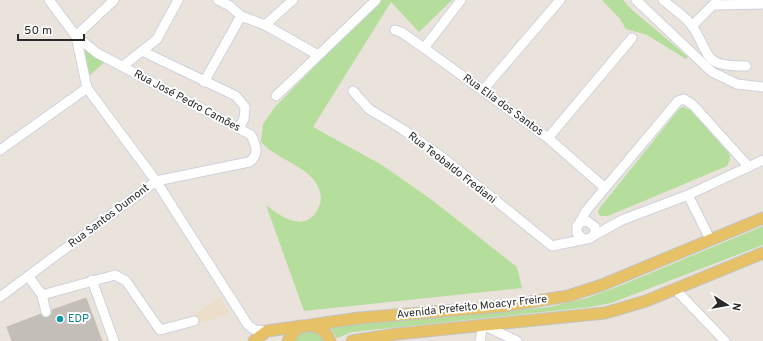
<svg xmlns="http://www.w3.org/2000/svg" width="763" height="341" viewBox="0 0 763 341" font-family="Overpass,sans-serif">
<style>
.education{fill:#ebdfcc}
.green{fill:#b5dd9b}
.building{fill:#c3beb7;stroke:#c5bfb5}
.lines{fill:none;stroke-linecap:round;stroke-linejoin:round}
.minor-tunnel{stroke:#c3beb8;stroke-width:9;stroke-dasharray:9 4.5;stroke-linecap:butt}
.minor-casing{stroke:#ced2dd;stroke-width:11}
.major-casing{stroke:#c3c3c3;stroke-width:13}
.minor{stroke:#fff;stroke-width:9}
.major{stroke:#e6c165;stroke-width:11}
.culture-dot{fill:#0f9aa8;stroke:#fff;stroke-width:1.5}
.labels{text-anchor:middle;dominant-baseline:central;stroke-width:4;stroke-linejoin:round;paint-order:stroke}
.street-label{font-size:11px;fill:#292929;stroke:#fff}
.culture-label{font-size:11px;fill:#0d838f;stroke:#fff;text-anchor:start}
</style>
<rect width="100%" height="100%" fill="#eae3dc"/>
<polygon class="education" points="220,297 230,314 199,324 194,314"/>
<g class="green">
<path d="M379,0H452L419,32L391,2L313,127L382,165L432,200L517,267L522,288L304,311L266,205C280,216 300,231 315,214C318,210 321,203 321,197C318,167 278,162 261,142L263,124L275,107Z"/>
<polygon points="602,0 623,0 631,9 688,57 686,59 647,35 626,29 620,19"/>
<polygon points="80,42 107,60 90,75"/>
<polygon points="683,107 691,110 729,153 730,159 727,166 608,216 601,216 598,213 599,209 679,109"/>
<polygon points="763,226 763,245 611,303 591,307 352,332 337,338 330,327 549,307 587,298 622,285"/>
<polygon points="315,329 327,341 291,341 297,333"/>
</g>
<polygon class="building" points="86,298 102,341 12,341 7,327 41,314 44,318 48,318 52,314 52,310"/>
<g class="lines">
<polyline class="minor-tunnel" points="46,312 54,341"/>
<defs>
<g id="minor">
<polyline points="218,0 230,6 241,16 265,25 318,55"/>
<polyline points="636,0 712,72 737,84 763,87"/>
<path d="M663,0C672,8 687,17 693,27C712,58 703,66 746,66"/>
<polyline points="713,5 763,4"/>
<polyline points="265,25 293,0"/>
<polyline points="692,26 717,1"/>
<polyline points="395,30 401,32 424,48 548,138 605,188"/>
<polyline points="76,36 87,88 156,181 248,325 255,330 267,331"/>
<polyline points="76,36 114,0"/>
<polyline points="424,48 461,0"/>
<polyline points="142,51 236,96 245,107 244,119 239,128"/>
<polyline points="123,66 157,39 178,0"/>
<polyline points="204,82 241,16"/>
<polyline points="483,90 560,0"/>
<polyline points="353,91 369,109 402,129 442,157 552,246 591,238 595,233 595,227 587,221 581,222 577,226 577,233 583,239"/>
<polyline points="276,96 376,0"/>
<polyline points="548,138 632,38"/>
<polyline points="0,150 87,88"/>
<polyline points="688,195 710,239"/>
<polyline points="579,224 586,211 605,188 678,101 684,99 693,105 749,167"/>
<polyline points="593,236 622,220 688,195 763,160"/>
<polyline points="29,277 42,295 115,275 126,281 160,330 194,321"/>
<polyline points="92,280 114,341"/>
<polyline points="675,289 725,341"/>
<polyline points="42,295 46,312"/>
<path d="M0,297L156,181L249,162C260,155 256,145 251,135L97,53L76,36L49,0"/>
<polyline points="480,341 483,325 517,341"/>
</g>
<g id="major">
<polyline points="311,325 359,318 505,306 568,296 602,285 763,218"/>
<polyline points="254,341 267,331 302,326"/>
<path d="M288,341L296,329C310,322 324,326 330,341"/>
<polyline points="352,341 397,334 605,313 646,301 763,253"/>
</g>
</defs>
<use href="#minor" class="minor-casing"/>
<use href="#major" class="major-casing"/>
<use href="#minor" class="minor"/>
<use href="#major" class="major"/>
</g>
<circle class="culture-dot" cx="60" cy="319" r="4"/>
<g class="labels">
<g class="street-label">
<text transform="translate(187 101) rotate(28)">Rua José Pedro Camões</text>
<text transform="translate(503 105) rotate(36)">Rua Elia dos Santos</text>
<text transform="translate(452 168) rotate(38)">Rua Teobaldo Frediani</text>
<text transform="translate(109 216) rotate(-37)">Rua Santos Dumont</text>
<text transform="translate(472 307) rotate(-6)">Avenida Prefeito Moacyr Freire</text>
</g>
<g class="culture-label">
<text x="68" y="319">EDP</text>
</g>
</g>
<g transform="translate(727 305) rotate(101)" stroke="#ffffff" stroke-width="3" paint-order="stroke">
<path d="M0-3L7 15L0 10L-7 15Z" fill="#292929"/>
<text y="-6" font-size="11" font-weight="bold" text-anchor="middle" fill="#292929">N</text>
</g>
<path d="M18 34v6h66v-6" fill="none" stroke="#292929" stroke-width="2"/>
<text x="24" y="34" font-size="12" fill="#292929" stroke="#ffffff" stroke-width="3" paint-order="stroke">50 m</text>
</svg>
